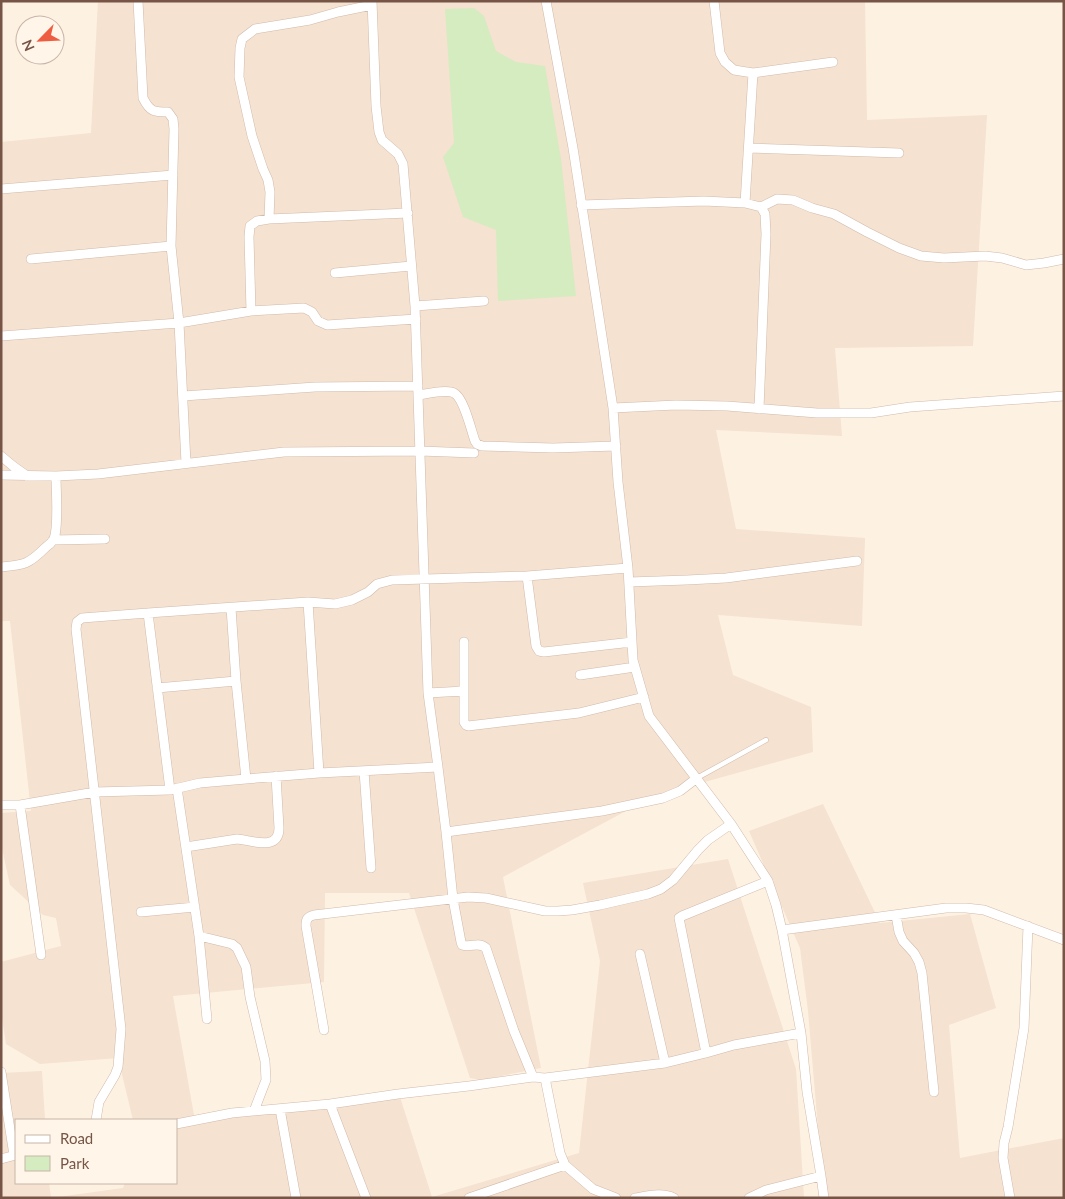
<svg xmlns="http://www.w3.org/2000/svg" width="1065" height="1199" font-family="Lato,sans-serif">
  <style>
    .residential { fill: #f5e2d0 }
    .green { fill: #d4ecc0 }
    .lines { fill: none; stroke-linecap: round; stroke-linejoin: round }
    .lane-casing { stroke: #d1baab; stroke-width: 5.5 }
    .street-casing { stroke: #d1baab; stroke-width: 10 }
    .lane { stroke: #fff; stroke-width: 4.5 }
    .street { stroke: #fff; stroke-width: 9 }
  </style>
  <rect width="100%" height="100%" fill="#fdf1e2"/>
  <path class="residential" d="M98 1H865L867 120 987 115 973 346 835 348 842 436 716 430 736 529 865 538 862 626 718 615 733 675 811 707 813 752 654 796 503 877 541 1068 481 1080 470 1078 409 893H325L324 982 173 996 195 1121 400 1097 432 1197 579 1153 600 961 583 883 728 859 796 1069 804 1198H51L123 1188 125 1183H176V1120H133L118 1058 40 1064 6 1044 1 1011V962L61 946 56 918 43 915 10 885 1 844V813L31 811 10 621H1V142L91 133Z
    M823 804 880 923 970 914 996 1008 949 1025 960 1158 1064 1138V1198H824L808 1011 800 948 749 831Z
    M42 1071 45 1120H16V1183H49L51 1198H1V1073Z"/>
  <path class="green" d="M474 8 484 16 496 51 516 62 545 66 561 159 576 296 498 301 496 230 463 217 443 157 454 143 445 9Z"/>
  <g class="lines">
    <defs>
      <path id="lane" d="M697 778 766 740"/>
      <path id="street" d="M138 1 143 98C150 112 154 112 168 112L173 119 174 129 171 246
        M372 1 376 106 379 132 382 140 398 154 403 164 415 306 428 693
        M546 1 573 148 613 408 618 482 628 568 633 660 649 716 731 824 768 881 776 905 782 930 801 1033 807 1092 821 1176 824 1198
        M714 1 720 53 725 62 734 70 753 73 833 62
        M749 148 899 153
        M1 189 173 175
        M745 203 753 73
        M581 205 704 201 745 203 761 207 765 214 766 234 759 409
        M761 207 777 199 793 200 812 208 834 214 867 232 899 248 921 256 944 258 985 256 1002 258 1026 265 1044 263 1064 259
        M269 219 408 213
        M31 259 171 246 179 323 251 311 304 308 312 312 318 321 327 325 416 319
        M335 273 411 266
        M415 306 484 301
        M251 311 249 237 250 226 257 221 269 219 270 192 268 180 263 169 252 136 239 77 240 48 242 39 255 29 310 20 338 12 372 5
        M1 336 179 323 186 463
        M418 395C426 394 447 389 454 393 464 398 471 430 475 441L477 444 482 446 553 448 616 446
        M183 396 315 387 418 386
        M613 408 676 405 727 406 817 413H871L910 407 1064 396
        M1 456 13 466 27 476
        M1 475 56 476 98 474 284 452 420 451 474 453
        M53 540 105 539
        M1 567C25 565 29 564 46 547 49 545 52 542 54 539 59 525 56 492 56 476
        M527 576 536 646 539 651 544 652 632 642
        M629 582 687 580 726 578 857 561
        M308 602 335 604 352 600 368 592 377 584 392 580 527 576 628 568
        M231 608 236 681 246 779
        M148 613 170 790
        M464 642V691
        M580 675 635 667
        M157 688 236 681
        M438 767 428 693 464 691V722L466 725 468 726 579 713 644 697
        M364 771 371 868
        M177 788 199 936 207 1019
        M1 805H20L95 792 170 790 200 783 246 779 319 773 438 767 446 832 602 811 663 798 680 791 697 778
        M20 805 41 955
        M446 832 453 899 461 942 462 945C471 948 479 941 486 948L514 1031 533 1077
        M186 847 237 839C251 840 279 852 279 828L276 776
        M141 912 195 907
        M896 915 899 932 903 941 914 953 919 962 922 973 934 1092
        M782 930 946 908H966L984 910 1064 940
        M199 936 232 944 237 948 246 967 250 997 265 1061 266 1080 254 1111
        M324 1030 306 926C306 919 307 917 314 915L468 897 486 898 545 911H558L572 910 600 905 648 894 661 889 673 880 698 850 708 840 731 824
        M706 1053 734 1045 801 1033
        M665 1063 706 1053 679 918 682 916 768 881
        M1 1072 14 1155
        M330 1104 366 1198
        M280 1109 296 1198
        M96 1120 99 1102 115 1075 118 1067 121 1029 76 629 77 622 82 618 148 613 308 602 319 773
        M176 1124 232 1113 330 1104 398 1094 469 1086 533 1077 545 1078
        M1 1159 16 1155
        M565 1165 560 1153 545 1078 665 1063 640 954
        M469 1198 565 1165 593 1189 616 1198
        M635 1198C648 1196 662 1192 674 1198
        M749 1198 766 1190 821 1176
        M1010 1198 1003 1158 1004 1143 1008 1127 1024 1028 1028 926"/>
    </defs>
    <use href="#lane" class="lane-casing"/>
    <use href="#street" class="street-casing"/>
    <use href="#lane" class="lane"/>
    <use href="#street" class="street"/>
  </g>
  <rect width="1065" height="1199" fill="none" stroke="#765547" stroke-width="5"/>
  <rect x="15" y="1119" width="162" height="65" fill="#fff5e9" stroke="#c8b5a8"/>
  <rect x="25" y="1135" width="25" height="8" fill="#ffffff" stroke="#c8b5a8"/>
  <text x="60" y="1144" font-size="15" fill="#765547">Road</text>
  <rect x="25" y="1156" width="25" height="15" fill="#d4ecc0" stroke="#c8b5a8"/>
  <text x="60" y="1169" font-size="15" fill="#765547">Park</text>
  <g transform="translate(40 40) rotate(246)"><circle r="24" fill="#fff5e9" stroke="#c8b5a8"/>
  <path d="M0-4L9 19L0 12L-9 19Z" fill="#ee5d40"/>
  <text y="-8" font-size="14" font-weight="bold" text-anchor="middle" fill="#765547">N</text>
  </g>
</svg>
